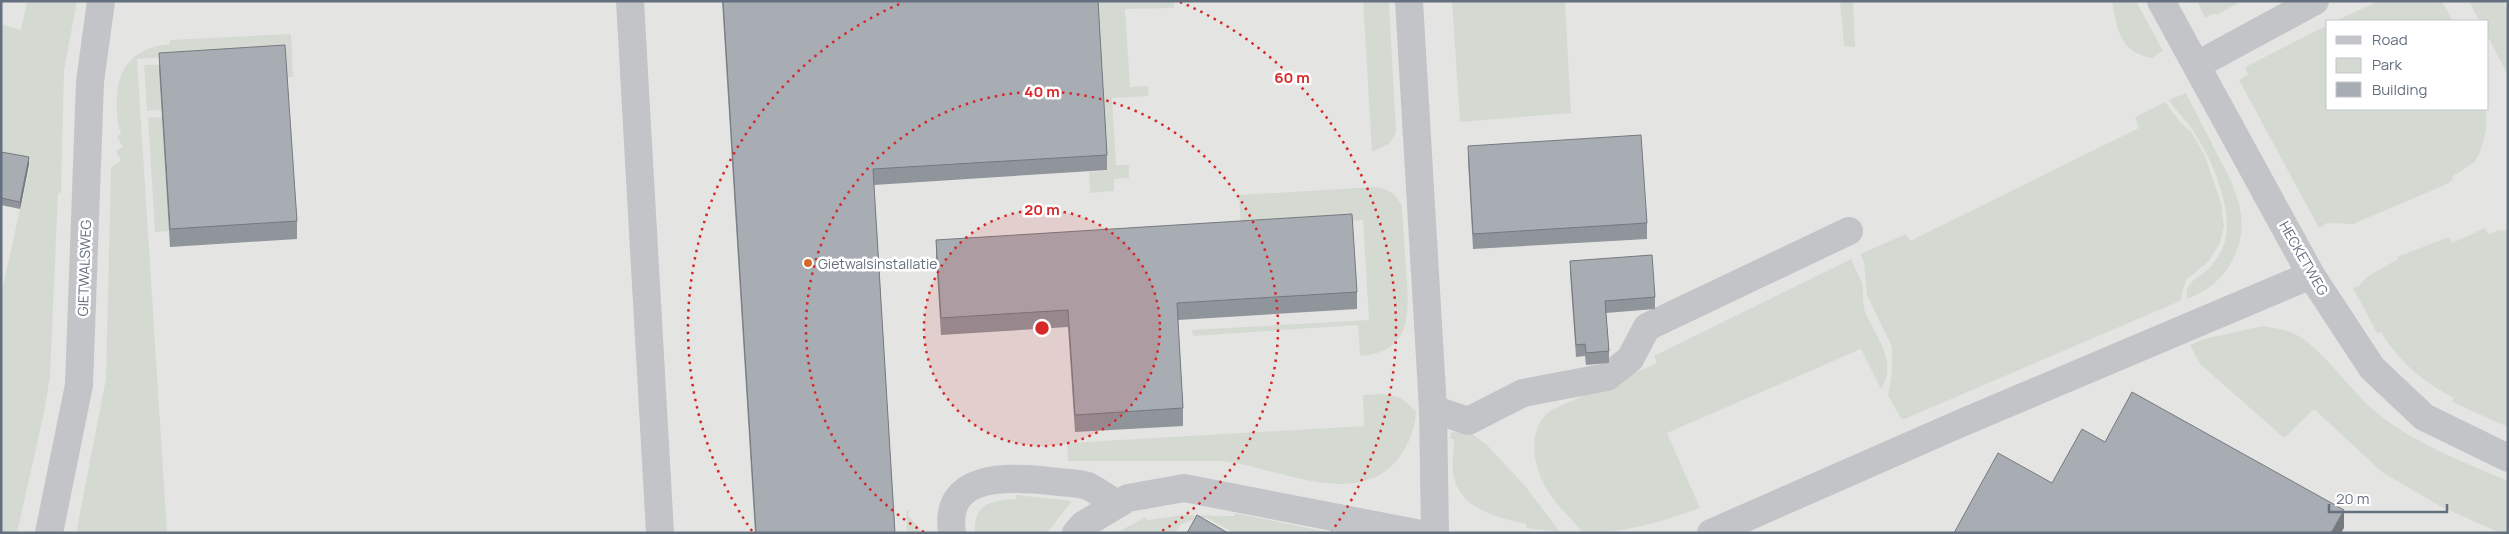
<svg xmlns="http://www.w3.org/2000/svg" width="2509" height="534" font-family="Manrope,sans-serif">
  <style>
    .built { fill: #e4e5e3; fill-rule: evenodd }
    .green { fill: #d4dad1 }
    .lines { fill: none; stroke-linecap: round; stroke-linejoin: round }
    .minor { stroke: #c2c4c8; stroke-width: 28 }
    .wall { fill: #90959b }
    .shaded-wall { fill: #76797e }
    .building { fill: #a8adb4; stroke: #76797e }
    .ring { fill: none; stroke: #d62828; stroke-width: 2.5; stroke-dasharray: 2.5 5 }
    .poi-dot { fill: #d9672a; stroke: #fff; stroke-width: 2 }
    .labels { text-anchor: middle; dominant-baseline: central; stroke-width: 5; stroke-linejoin: round; paint-order: stroke }
    .street-label { font-size: 14px; fill: #64707f; stroke: #fff }
    .poi-label { font-size: 14px; fill: #64707f; stroke: #fff; text-anchor: start }
    .centre { fill: #d62828; stroke: #fff; stroke-width: 2.5 }
    .ring-label { font-size: 15px; text-anchor: middle; font-weight: bold; fill: #d62828; stroke: #fff; stroke-width: 5; stroke-linejoin: round; paint-order: stroke }
  </style>
  <rect width="100%" height="100%" fill="#f3f4f0"/>
  <path class="built" d="M1 1H2508V533H1ZM2328 21H2488V109H2328Z"/>
  <path class="green" d="M27 1H77L64 70 61 192 58 194 50 376 45 408 17 533H1V295L30 164 1 157V24L21 30Z
    M1097 1H1174V8L1125 9 1130 87 1148 86 1149 96 1112 98 1116 165H1129V178L1114 179V191L1090 193 1089 172 1107 171Z
    M1363 1H1389L1396 133 1389 144 1372 152Z
    M1452 1H1565L1571 113 1460 122Z
    M1840 1H1853L1855 47 1844 46Z
    M2112 1H2136L2163 51 2152 58C2121 53 2116 29 2112 1Z
    M2197 1H2236L2237 4 2216 15 2215 13 2205 18Z
    M2378 1H2442L2453 21H2336Z
    M2469 1H2503L2508 12V75L2488 37V21H2479Z
    M2328 25V109H2486V131L2480 152 2475 162 2453 176 2452 180 2447 184 2353 224 2327 223 2319 228 2239 80 2248 75 2245 67Z
    M291 34 293 77H287L286 62 159 70 161 110 147 111 144 65 170 64 171 57 137 59 167 533H76L106 379 111 167 121 161 116 151 123 147 117 137 121 133C116 121 117 112 117 99 118 64 136 48 170 44V40Z
    M2186 93C2196 113 2207 133 2217 154 2236 189 2253 222 2232 261 2223 279 2206 292 2187 299 2184 280 2201 278 2210 267 2215 261 2220 255 2223 247 2236 215 2213 161 2195 134 2188 122 2177 112 2169 100Z
    M2165 102 2180 122 2192 133 2205 156 2221 203 2224 226 2220 243 2209 261 2186 280 2180 301 1902 420 1888 396 1892 371V347L1867 295 1864 262 1860 254 1906 234 1910 241 2139 128 2135 117Z
    M162 117 169 231 155 232 148 118Z
    M1375 187C1389 189 1397 194 1402 207 1403 228 1405 248 1406 269 1409 309 1414 353 1360 356L1358 325 1193 336 1192 330 1369 320 1363 220 1241 227 1239 195Z
    M2485 228 2488 234 2500 230 2508 231V427L2452 402 2454 398C2423 382 2399 362 2381 332L2377 333 2353 288 2359 286 2367 277 2398 259 2397 257 2449 237 2452 243Z
    M1851 259C1854 267 1859 275 1862 283 1864 293 1862 305 1866 314 1877 338 1898 362 1881 389L1861 349 1667 433 1700 508C1662 522 1624 533 1583 533 1571 518 1555 504 1546 488 1532 464 1527 428 1551 410L1657 363 1654 356Z
    M2263 326C2273 328 2284 329 2293 333 2324 348 2351 394 2382 417 2420 446 2464 462 2508 481V533H2500L2440 506 2382 472 2314 409 2284 438 2199 363 2190 345 2204 339Z
    M1386 394 1401 398 1416 411C1415 429 1409 446 1397 460 1356 510 1275 467 1223 461H1068L1067 443 1364 426 1363 395Z
    M1451 432 1472 434 1487 445 1525 486 1560 532 1526 528V524C1499 518 1462 510 1454 478 1451 467 1454 452 1454 439H1450Z
    M1016 495 1072 501 1047 533H975C973 503 992 500 1016 499Z
    M906 510H909L908 515 923 533H907Z
    M1235 513 1332 533H1234L1207 518H1199L1181 524 1175 533H1116L1146 517 1147 520 1184 515 1234 516Z"/>
  <g class="lines">
    <path class="minor" d="M630 1 660 533
      M1409 1 1433 409 1435 533
      M2161 1 2311 275 2372 368 2424 417 2508 458
      M2197 65 2315 1
      M1433 409 1468 421 1523 393 1607 377 1630 359 1647 327 1849 231
      M49 533 79 385 90 82 101 1
      M952 533C943 472 1009 477 1050 481 1061 483 1077 482 1088 486 1098 491 1108 499 1117 504
      M1076 533 1083 525 1128 498 1184 488 1416 533
      M1711 533 1959 424 2311 275"/>
  </g>
  <path class="wall" d="M722 1H1098L1107 155V170L874 185 895 533H755Z
    M159 53 297 221V239L170 247 159 70Z
    M1468 146 1647 223V239L1473 249 1468 161Z
    M1 152 29 164 20 209 1 205Z
    M936 240 1357 292V309L1178 320 1183 408V426L1075 432 1068 327 941 335 936 257Z
    M1570 261 1655 297V309L1606 313 1609 351V363L1586 365 1585 356 1576 357 1570 273Z"/>
  <path class="shaded-wall" d="M29 157V164L20 209V202Z
    M2344 510V528L2341 533H2331Z"/>
  <path class="building" d="M723 1H1098L1107 155 873 169 895 533H756Z
    M285 45 297 221 170 229 159 53Z
    M1641 135 1647 223 1473 234 1468 146Z
    M1 152 29 157 20 202 1 198Z
    M1352 214 1357 292 1177 303 1183 408 1075 415 1068 310 941 318 936 240Z
    M1652 255 1655 297 1605 301 1609 351 1586 353 1585 344 1576 345 1570 261Z
    M2132 392 2344 510 2331 533H1954L1998 453 2052 483 2082 429 2105 442Z
    M1197 515 1228 533H1187Z"/>
  <circle cx="1042" cy="328" r="118" fill="#d62828" fill-opacity=".12"/>
  <g class="ring">
    <circle cx="1042" cy="328" r="118"/>
    <path d="M924 532A236 236 0 1 1 1160 532"/>
    <path d="M752 531A354 354 0 0 1 904 2M1180 2A354 354 0 0 1 1332 531"/>
  </g>
  <circle class="poi-dot" cx="808" cy="263" r="5"/>
  <g class="labels">
    <g class="street-label">
      <text transform="translate(2304 258) rotate(60)">HECKETWEG</text>
      <text transform="translate(84 268) rotate(-88)">GIETWALSWEG</text>
    </g>
    <g class="poi-label">
      <text x="818" y="263">Gietwalsinstallatie</text>
    </g>
  </g>
  <circle cx="1042" cy="328" r="8" class="centre"/>
  <g class="ring-label">
    <text x="1292" y="83">60 m</text>
    <text x="1042" y="97">40 m</text>
    <text x="1042" y="215">20 m</text>
  </g>
  <rect width="2509" height="534" fill="none" stroke="#64707f" stroke-width="5"/>
  <rect x="2326" y="20" width="162" height="90" fill="#ffffff" stroke="#c1c6cc"/>
  <rect x="2336" y="36" width="25" height="8" fill="#c2c4c8" stroke="#c1c6cc"/>
  <text x="2372" y="45" font-size="15" fill="#64707f">Road</text>
  <rect x="2336" y="58" width="25" height="15" fill="#d4dad1" stroke="#c1c6cc"/>
  <text x="2372" y="70" font-size="15" fill="#64707f">Park</text>
  <rect x="2336" y="82" width="25" height="15" fill="#a8adb4" stroke="#c1c6cc"/>
  <text x="2372" y="95" font-size="15" fill="#64707f">Building</text>
  <path d="M2329 504v8h118v-8" fill="none" stroke="#64707f" stroke-width="2.5"/>
  <text x="2336" y="504" font-size="15" fill="#64707f" stroke="#ffffff" stroke-width="4" paint-order="stroke">20 m</text>
</svg>
